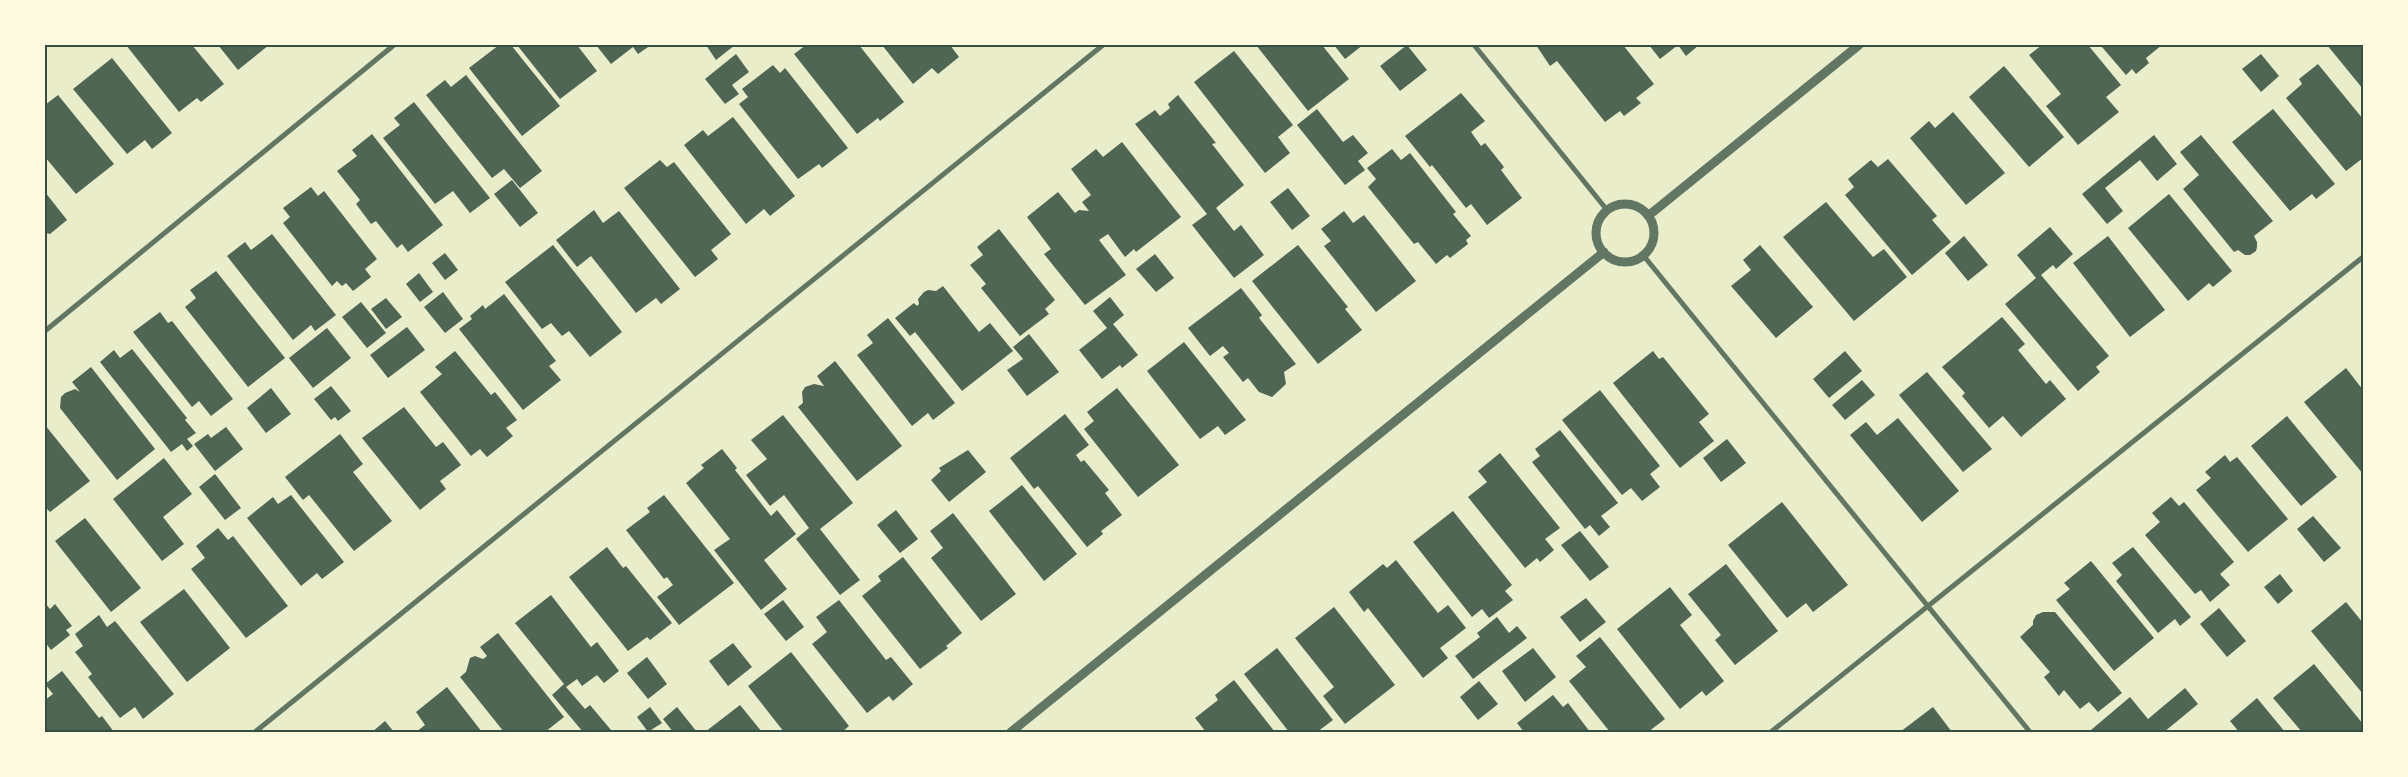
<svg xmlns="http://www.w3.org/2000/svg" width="2408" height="777" font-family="'Asap Condensed',sans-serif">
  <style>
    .building { fill: #4f6655 }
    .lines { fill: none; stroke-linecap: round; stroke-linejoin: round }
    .minor { stroke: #617663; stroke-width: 5 }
    .tertiary { stroke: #617663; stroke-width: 9 }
    .neatline { fill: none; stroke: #344e41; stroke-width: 2 }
  </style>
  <rect width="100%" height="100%" fill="#e9edc9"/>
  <path class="building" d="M126 45H192L224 84 201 102 197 98 179 112Z
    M218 45H269L238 70Z
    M499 45H511L560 106 522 136 469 68Z
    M517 45H577L597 71 560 99Z
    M596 45H651L638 54 633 47 611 64Z
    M706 45H735L716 60Z
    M806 45H859L904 102 880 121 878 118 857 134 794 54Z
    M882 45H950L959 57 938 74 932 68 913 84Z
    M1256 45H1322L1349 79 1308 111Z
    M1334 45H1363L1345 59Z
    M1407 45 1427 70 1400 91 1380 66Z
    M1536 45H1623L1654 84 1636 98 1641 103 1624 116 1620 111 1605 122 1557 61 1550 66Z
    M1649 45H1699L1686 56 1678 45 1660 59Z
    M2042 45H2088L2121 85 2106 97 2119 112 2078 145 2046 106 2061 94 2029 55Z
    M2104 45H2162L2146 58 2149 63 2136 74 2132 69 2126 75 2102 47Z
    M2327 45H2363V89Z
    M1234 51 1293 125 1278 137 1290 153 1265 173 1194 82Z
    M736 54 749 72 732 85 739 94 725 104 705 79Z
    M2261 54 2279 76 2261 92 2242 69Z
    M112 58 172 133 152 149 145 140 127 154 73 89Z
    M2318 64 2363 119V158L2346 171 2286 98 2302 84 2299 79Z
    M773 65 780 73 785 68 848 148 822 168 819 164 798 179 739 104 748 97 742 89Z
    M2004 66 2064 137 2029 167 1969 97Z
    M466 75 542 171 520 188 504 169 492 178 426 95 445 80 451 87Z
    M1461 93 1485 121 1471 132 1481 146 1485 143 1504 167 1501 170 1522 198 1487 225 1471 204 1466 208 1432 165 1430 167 1405 136Z
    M58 95 114 164 76 194 45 157V105Z
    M1178 95 1216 143 1212 144 1244 185 1216 208 1234 231 1241 225 1264 255 1234 278 1192 225 1207 214 1135 124 1155 110 1160 116 1170 108 1168 104Z
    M414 102 490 198 470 213 453 191 435 204 383 138 400 125 394 118Z
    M1317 109 1343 142 1353 135 1368 153 1358 161 1365 170 1345 185 1297 125Z
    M2273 109 2335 184 2316 199 2312 194 2290 211 2232 142Z
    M1953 112 2005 173 1966 205 1910 138 1929 121 1935 128Z
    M733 117 795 196 770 216 764 209 746 224 684 145 703 130 708 136Z
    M372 134 443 225 408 252 402 244 397 248 376 221 371 224 356 204 360 200 337 171 357 156 352 150Z
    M2154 135 2177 164 2157 181 2140 160 2105 188 2123 211 2107 224 2082 194Z
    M2201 135 2273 221 2254 236 2257 242V247L2256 251 2250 255H2245L2238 250 2234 252 2183 189 2199 175 2180 152Z
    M1122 142 1181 217 1136 252 1134 249 1125 257 1108 234 1099 240 1126 275 1085 305 1044 254 1051 249 1027 217 1058 192 1075 213 1079 210 1089 211 1082 202 1091 195 1071 169 1096 149 1103 157Z
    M1392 149 1401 160 1410 153 1456 212 1453 214 1471 236 1466 240 1468 244 1450 258 1447 255 1436 264 1418 242 1414 244 1368 187 1376 179 1367 168Z
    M1888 159 1937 216 1932 220 1951 242 1912 275 1845 195 1854 187 1848 179 1871 160 1878 167Z
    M660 160 667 167 674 162 731 234 711 250 718 259 695 277 624 188Z
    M512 180 538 213 520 227 494 194Z
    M311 187 318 196 324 191 377 259 365 269 371 277 353 291 346 283 342 286 337 281 332 286 283 223 290 217 283 208Z
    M1288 188 1310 216 1292 230 1270 202Z
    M45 192 67 220 50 234 45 233Z
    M2169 194 2232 271 2213 287 2209 283 2188 301 2128 228Z
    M1826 202 1873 257 1884 249 1907 277 1854 321 1783 237Z
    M594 210 603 223 619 211 680 289 661 304 656 298 636 313 591 256 577 267 556 240Z
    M1344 211 1353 223 1364 215 1416 281 1376 312 1324 246 1331 241 1321 229Z
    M2050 227 2073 254 2056 269 2053 265 2041 275 2109 356 2096 367 2100 372 2078 391 2005 304 2036 278 2017 255Z
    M999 229 1055 300 1045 309 1049 314 1020 336 981 288 986 284 970 265 983 255 977 247Z
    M272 234 336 315 315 331 311 325 293 340 227 256 245 242 251 250Z
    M1964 236 1988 265 1968 281 1945 253Z
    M2108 236 2165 310 2130 337 2073 263Z
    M553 245 622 332 590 357 569 331 562 336 551 323 542 329 505 282Z
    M1298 245 1348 307 1345 309 1362 330 1318 364 1252 281Z
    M1760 245 1813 307 1776 338 1731 286 1751 270 1743 260Z
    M445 253 458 270 445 280 432 263Z
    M1155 254 1174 278 1156 292 1136 269Z
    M216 271 285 358 248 387 185 307 196 298 190 290Z
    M419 273 433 292 420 302 406 284Z
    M943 286 979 332 990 323 1013 351 962 391 915 332 910 336 895 318 914 303 917 306 919 304 918 299 924 292 928 290 936 291Z
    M1241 288 1262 315 1259 318 1296 364 1284 372 1286 384 1272 397 1259 392 1248 378 1243 382 1223 357 1229 353 1223 346 1210 356 1188 328Z
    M443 292 463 319 445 333 424 307Z
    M504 294 556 361 549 366 561 380 523 410 459 329 472 319 470 316 483 305 485 309Z
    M1110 297 1124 315 1113 324 1138 355 1122 368 1120 365 1102 379 1079 350 1107 328 1093 311Z
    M386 298 402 317 386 329 371 309Z
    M361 302 386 333 367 348 342 317Z
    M160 312 168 323 172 321 233 399 211 416 199 401 192 407 133 332Z
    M2002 317 2025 344 2018 350 2046 384 2050 380 2066 399 2021 437 2003 416 1989 428 1962 396 1965 393 1942 367Z
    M888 318 955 403 933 420 928 413 912 426 857 355 873 343 867 335Z
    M407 327 425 350 388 378 370 355Z
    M327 328 351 358 313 388 289 358Z
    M1029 334 1059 372 1027 396 1007 370 1023 359 1013 347Z
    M1184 342 1246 420 1225 435 1218 426 1200 439 1147 371Z
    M132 349 187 418 185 420 196 433 187 439 193 446 187 451 182 444 171 452 100 362 114 350 120 358Z
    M455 351 491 395 495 392 517 420 506 428 513 436 487 457 480 449 471 456 420 392 442 374 435 367Z
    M1653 351 1659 359 1663 357 1709 414 1699 422 1714 441 1680 468 1613 383Z
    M1845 351 1862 371 1829 398 1813 379Z
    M835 361 902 446 857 481 798 407 803 403 802 392 805 387 814 384 824 386 817 376Z
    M91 367 155 449 117 480 60 408 61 397 65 393 75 389 80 392 72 382Z
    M2346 368 2363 390V474L2304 402Z
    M1927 372 1992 449 1963 472 1899 395Z
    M1862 380 1875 395 1845 420 1832 405Z
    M331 386 351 411 338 421 335 417 331 420 314 399Z
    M271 388 291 414 266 433 247 408Z
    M1117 388 1179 465 1138 497 1084 429 1094 421 1087 412Z
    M1600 390 1660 466 1650 474 1660 487 1642 501 1631 488 1622 495 1562 420Z
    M404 407 436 447 443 442 461 465 440 481 446 489 420 510 362 438Z
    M1065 414 1089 445 1076 455 1081 462 1084 460 1109 490 1105 493 1122 515 1101 531 1103 534 1087 547 1038 486 1034 489 1010 458Z
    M783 415 853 503 820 529 860 580 840 595 796 539 809 528 784 495 770 506 746 475 767 459 751 440Z
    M2287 416 2337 477 2301 506 2251 446Z
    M1898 418 1959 491 1922 522 1850 435 1866 422 1877 435Z
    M45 425 90 481 50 512 45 507Z
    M226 427 243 449 215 471 194 444 208 434 211 438Z
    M1560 430 1618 503 1601 516 1610 527 1599 536 1590 525 1585 529 1532 462 1540 456 1535 449Z
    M340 434 363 464 353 472 392 521 354 551 309 495 303 500 285 477Z
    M1727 439 1746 463 1721 482 1703 458Z
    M722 449 737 468 735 470 771 516 777 510 796 534 764 560 787 589 761 610 714 550 730 539 686 483 704 468 701 465Z
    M968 450 986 472 949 502 931 480 941 471 939 468Z
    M1500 453 1560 528 1545 539 1554 550 1540 562 1537 558 1525 568 1468 497 1487 482 1478 471Z
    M2225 455 2230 462 2237 457 2288 519 2248 552 2196 490 2211 478 2205 472Z
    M164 458 192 494 163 517 184 544 162 561 113 499Z
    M215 474 241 508 225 520 199 487Z
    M1022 485 1077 554 1044 581 989 511Z
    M291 495 344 562 322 579 317 573 301 586 247 518 273 497 278 504Z
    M664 495 734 583 679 625 657 597 673 585 667 577 664 579 626 530 650 512 647 508Z
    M2171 497 2179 506 2184 502 2234 562 2220 574 2230 585 2210 602 2201 590 2195 594 2145 535 2160 522 2152 513Z
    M1782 502 1848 585 1813 612 1806 603 1787 618 1728 545Z
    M896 510 918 539 900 553 877 525Z
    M1453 511 1512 585 1505 591 1513 600 1489 618 1482 609 1472 617 1413 542Z
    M953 513 1016 594 981 621 931 558 943 548 930 531Z
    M2313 516 2341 548 2324 562 2297 529Z
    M85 518 141 588 111 612 55 541Z
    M218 528 228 540 233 536 288 606 246 638 191 569 205 558 196 546Z
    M1580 531 1609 567 1590 581 1561 545Z
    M607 547 623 568 626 566 672 623 650 640 647 637 628 651 569 577Z
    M2133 547 2191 617 2180 626 2175 619 2158 633 2116 581 2122 575 2112 563Z
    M903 557 962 633 946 646 948 648 920 669 862 596 881 581 878 576Z
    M1396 560 1438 613 1448 605 1466 628 1440 648 1448 658 1423 678 1368 608 1364 612 1349 592 1383 564 1387 568Z
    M2091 561 2154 638 2114 671 2056 600 2070 589 2064 583Z
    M1726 564 1778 631 1735 665 1715 640 1721 635 1688 594Z
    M2280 574 2293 591 2278 604 2264 587Z
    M1670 587 1692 615 1680 625 1724 681 1706 696 1702 691 1680 709 1617 629Z
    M184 589 230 648 187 682 140 622Z
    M551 595 591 647 597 642 619 671 604 683 597 675 582 686 577 679 566 687 585 709 590 705 611 730 608 732H583L573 720 552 695 564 684 515 623Z
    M1586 598 1606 622 1580 642 1560 617Z
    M783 600 804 627 786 641 764 614Z
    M839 600 886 660 891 657 913 684 893 701 889 696 867 713 812 644 827 632 816 617Z
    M2346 602 2363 623V694L2311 631Z
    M45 603 50 609 55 604 72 626 66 630 70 635 51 650 45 642Z
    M1334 607 1395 685 1345 724 1323 696 1334 687 1295 638Z
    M2219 608 2246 641 2227 657 2200 624Z
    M2043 612H2055L2122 693 2098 712 2089 702 2080 709 2064 690 2059 696 2044 677 2050 672 2020 637 2033 625V621L2036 615Z
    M99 615 107 627 115 621 174 694 143 719 135 707 120 718 88 677 92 674 75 652 83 646 75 634Z
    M1497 617 1509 633 1517 626 1527 638 1473 679 1455 656 1480 637 1477 633Z
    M498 633 564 717 545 732H504L460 677 466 672 470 658 475 656 483 659 487 656 480 647Z
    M1600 637 1665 719 1648 732H1610L1569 681 1586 667 1576 656Z
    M733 643 752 667 728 686 709 661Z
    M1277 648 1333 720 1317 732H1289L1244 674Z
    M1533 648 1556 677 1525 702 1502 671Z
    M791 652 849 726 842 732H784L748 686Z
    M647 657 667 684 648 699 627 673Z
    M2314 664 2363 724V732H2302L2273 698Z
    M62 671 99 718 102 716 114 732H45V700L53 694 45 684Z
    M1234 680 1275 732H1206L1195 718 1218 700 1215 695Z
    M1479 681 1498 704 1478 720 1460 697Z
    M447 687 482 732H416L425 725 416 712Z
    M2185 688 2198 704 2164 732H2092L2091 730 2130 697 2148 719Z
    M1553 695 1563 707 1568 703 1590 732H1524L1517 723Z
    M2257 698 2285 732H2239L2230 721Z
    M740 705 762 732H705Z
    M650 707 662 723 648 732 637 717Z
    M677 707 697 732H673L663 719Z
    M1933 707 1952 732H1900Z
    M385 721 394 732H372Z"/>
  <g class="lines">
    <path class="minor" d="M1474 45 1607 210
      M1643 255 2030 732
      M45 331 394 45
      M255 732 1103 45
      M1771 732 2363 257"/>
    <path class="tertiary" d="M1596 233a29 29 0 1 1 58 0a29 29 0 1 1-58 0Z
      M1648 216 1859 45
      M1011 732 1604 252"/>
  </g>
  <rect width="2408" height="777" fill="none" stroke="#fefae0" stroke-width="92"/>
  <rect x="46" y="46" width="2316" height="685" class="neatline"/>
</svg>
